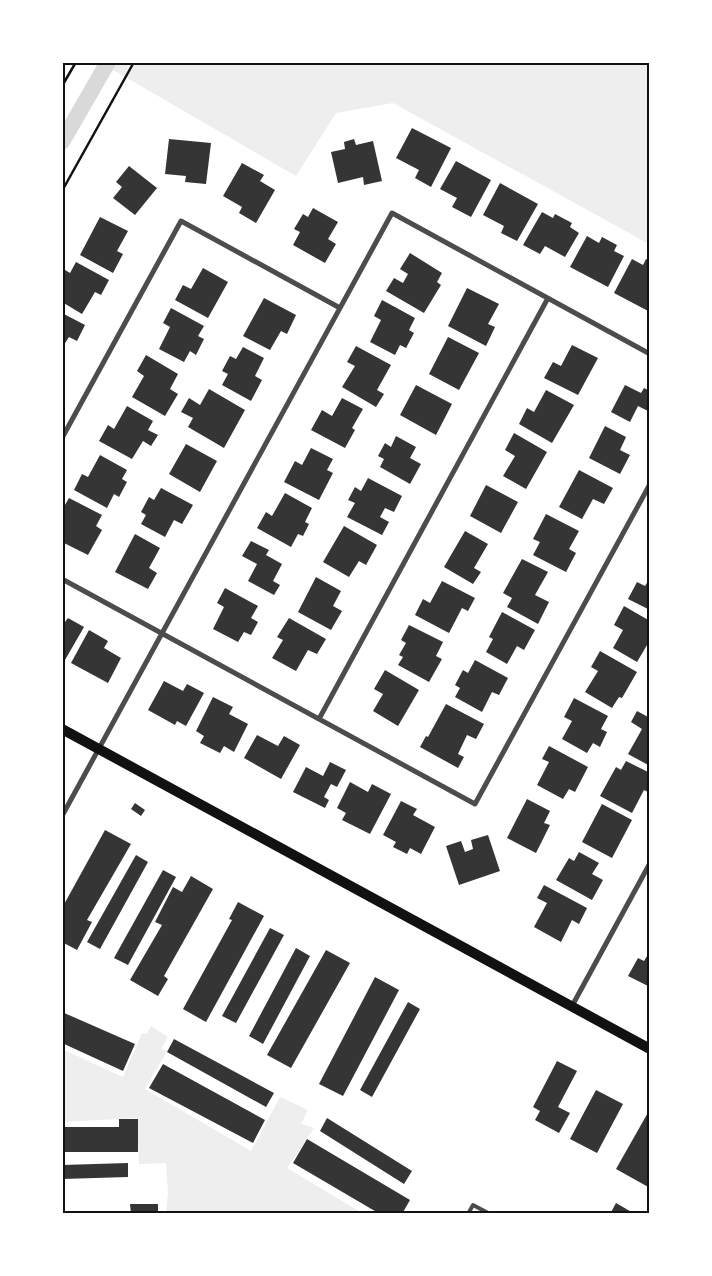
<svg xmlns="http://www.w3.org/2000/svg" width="712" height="1276" font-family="'Varela Round',sans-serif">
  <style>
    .green { fill: #eee }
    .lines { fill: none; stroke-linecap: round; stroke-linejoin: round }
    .canal { stroke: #d9d9d9; stroke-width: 16 }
    .building { fill: #353535 }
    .path { stroke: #111; stroke-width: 2.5 }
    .service { stroke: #4c4c4c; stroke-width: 4 }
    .minor { stroke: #4c4c4c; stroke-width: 5 }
    .secondary { stroke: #111; stroke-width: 10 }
    .neatline { fill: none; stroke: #111; stroke-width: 2 }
  </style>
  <rect width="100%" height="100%" fill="#fff"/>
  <path class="green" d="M101 63H649V244L393 103 336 113 296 176Z
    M151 1026 168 1037 161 1049 167 1051 145 1089 251 1151 280 1097 308 1110 301 1124 314 1128 287 1168 362 1213H166L168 1193 166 1163 139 1164 137 1118 63 1122 62 1049 123 1077 142 1033 147 1034Z"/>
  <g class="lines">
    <path class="canal" d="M62 142 108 62"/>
  </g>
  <path class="building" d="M412 128 451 148 431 187 415 178 419 170 396 158Z
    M169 139 211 143 206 184 185 182 186 176 165 174Z
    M354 139 356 145 373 141 382 181 364 185 363 177 338 183 331 152 345 149 344 142Z
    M456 161 491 180 471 217 452 207 457 198 440 189Z
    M242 163 264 175 260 181 275 190 256 223 239 213 242 207 223 196Z
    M129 166 157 188 135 215 113 198 122 187 116 182Z
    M500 183 538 204 517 241 501 233 504 226 483 215Z
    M313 208 338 222 328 239 336 244 325 263 293 245 300 232 294 229 303 214 308 217Z
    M542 212 553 218 555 214 572 223 570 227 579 233 565 257 545 246 540 254 523 245Z
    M100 217 128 231 117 251 123 254 113 273 80 255Z
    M587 236 599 243 602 237 617 245 614 251 624 256 608 287 570 267Z
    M410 253 442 273 437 282 441 285 424 313 386 291 394 278 403 283 408 274 400 269Z
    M632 259 643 265 646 259 650 261V312L614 293Z
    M76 262 109 280 101 295 95 292 82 314 62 302V274L65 270 70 273Z
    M203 268 228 282 208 318 175 300 183 285 191 289Z
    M467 288 499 304 488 324 495 327 486 346 448 326Z
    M264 298 296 315 287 334 281 331 270 350 243 336Z
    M382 300 415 318 409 330 414 333 406 348 400 345 395 355 370 342 381 320 374 316Z
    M171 308 204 326 198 336 204 339 196 355 190 351 184 362 159 349 170 327 163 323Z
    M62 313 85 325 77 341 69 337 62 348Z
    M448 337 479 353 459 390 429 374Z
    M572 345 598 358 578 395 544 378 553 362 561 366Z
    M356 346 391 365 377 390 384 394 376 407 342 387 355 366 347 362Z
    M243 347 264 358 255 376 262 380 251 401 222 385 228 374 222 371 230 356 236 359Z
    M146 355 178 374 170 389 178 394 165 416 132 397 144 376 137 371Z
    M416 385 452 404 436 435 400 415Z
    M625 385 641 393 644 388 650 391V412L638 406 630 422 611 412Z
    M209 389 245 410 224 448 188 427 193 418 181 412 189 398 200 405Z
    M546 390 574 405 552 443 519 424 527 408 534 412Z
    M342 398 363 409 352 428 355 430 345 448 311 430 322 410 332 416Z
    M127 406 153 421 148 430 158 435 151 446 143 441 132 459 99 441 108 425 114 429Z
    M605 426 626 437 620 450 630 455 620 474 589 458Z
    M514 433 547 452 526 489 503 476 515 456 505 450Z
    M396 436 416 447 410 458 421 464 410 484 380 467 384 459 378 456 385 443 391 447Z
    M186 444 217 461 200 492 169 474Z
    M311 448 333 459 327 470 333 473 319 500 284 482 295 461 302 465Z
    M100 455 127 470 122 479 127 482 119 497 114 494 107 508 74 490 82 474 88 477Z
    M579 470 613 488 604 504 593 499 582 519 559 507Z
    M368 478 402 496 394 512 385 508 380 517 389 522 382 535 347 517 355 503 348 500 355 487 361 491Z
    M486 485 518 502 501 533 470 516Z
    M161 488 193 505 182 524 174 520 165 537 141 524 146 515 141 512 149 497 154 500Z
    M285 493 312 508 305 522 309 524 303 536 298 534 291 547 257 528 266 512 272 516Z
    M69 498 102 515 96 526 102 530 88 555 62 542V510Z
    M546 514 579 531 569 549 576 553 566 572 533 555 540 542 533 539Z
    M344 526 377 545 366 565 359 561 349 577 323 562Z
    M465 531 488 544 474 568 481 572 473 584 444 567Z
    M135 534 160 548 149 568 157 573 148 589 115 572Z
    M251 541 269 550 266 555 282 564 273 581 280 585 274 595 248 581 257 564 242 556Z
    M522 559 548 572 535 595 549 602 538 624 507 607 512 598 503 593Z
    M316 577 341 591 333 606 342 611 331 630 298 612Z
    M650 578V610L628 599 637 582 645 586Z
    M442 581 475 598 468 611 462 608 449 633 415 615 423 599 430 603Z
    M225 588 258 606 251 618 258 622 251 635 244 632 238 642 213 629 224 607 217 603Z
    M624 606 650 621V640L637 662 613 648 623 630 614 625Z
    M502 612 535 630 524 650 517 646 507 664 486 652 493 639 489 637Z
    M68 618 84 627 65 660 62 658V626Z
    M289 618 326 639 317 654 308 650 296 671 272 658 283 640 277 637Z
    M409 625 443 642 436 656 442 659 429 682 398 665 403 657 399 655 406 643 401 640Z
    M89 630 108 641 104 648 121 658 108 683 71 663Z
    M600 651 637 672 622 698 619 697 612 708 585 692 598 671 591 667Z
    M475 660 508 678 499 695 492 692 482 712 455 697 460 688 455 685 463 670 468 673Z
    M385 670 419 690 398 726 373 711 383 694 374 689Z
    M164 681 183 691 187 684 204 693 186 726 177 721 175 725 148 710Z
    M213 697 233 707 229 714 248 724 234 752 224 746 220 753 200 743 204 736 196 731Z
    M574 698 608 716 601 729 607 732 600 747 593 743 587 753 562 739 572 721 564 717Z
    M446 704 484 724 476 739 467 735 458 754 464 757 458 768 420 747 426 736 428 737Z
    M637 711 650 718V766L628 754 642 729 631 722Z
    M257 735 278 746 284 736 300 745 281 779 244 758Z
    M549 746 588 767 575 792 569 789 563 799 537 785 549 762 542 759Z
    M626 761 650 773V793L644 790 632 813 600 796 616 767 621 770Z
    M330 762 346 770 337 787 331 784 324 797 329 800 325 808 293 792 306 767 323 776Z
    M350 782 368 792 372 784 391 794 370 834 342 820 346 813 337 808Z
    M527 799 550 811 544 823 550 825 536 853 507 838Z
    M401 801 417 809 413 815 435 827 421 854 410 848 407 854 393 847 396 842 383 835Z
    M135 803 145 810 141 816 131 809Z
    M602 804 632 820 612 858 582 842Z
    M105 830 131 844 87 920 92 922 77 950 62 942V908Z
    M488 835 500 871 459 885 446 846 461 841 465 852 473 849 471 840Z
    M579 852 599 863 592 874 603 880 592 900 556 880 569 858 574 861Z
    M136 855 148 862 100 949 87 942Z
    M163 870 176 877 128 965 114 958Z
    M191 876 213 889 164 976 168 979 158 996 130 980 162 925 155 922 173 887 182 892Z
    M544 885 587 908 579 924 572 920 561 942 534 927 547 903 537 898Z
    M238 902 264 916 206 1022 183 1009 232 920 229 919Z
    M270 928 284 935 236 1023 222 1016Z
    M296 948 310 956 263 1044 249 1036Z
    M326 950 350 963 291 1068 267 1055Z
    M650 951V987L628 976 638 958 644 961Z
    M375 977 399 990 343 1096 319 1084Z
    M408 1002 420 1009 372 1097 360 1090Z
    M62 1012 135 1044 123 1071 62 1043Z
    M174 1039 274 1093 266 1107 167 1052Z
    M557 1061 577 1071 558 1107 570 1113 559 1133 535 1120 540 1111 533 1107Z
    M163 1064 265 1120 253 1143 149 1088Z
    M596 1090 623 1104 597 1153 570 1139Z
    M650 1109V1188L616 1169Z
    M327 1118 412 1171 404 1184 320 1131Z
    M119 1119H138V1152H62V1127H119Z
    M307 1139 410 1200 402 1214H380L293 1163Z
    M128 1163V1177L62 1179V1165Z
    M616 1203 635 1214H610Z
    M130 1204H158V1214H131Z"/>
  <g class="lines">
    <path class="path" d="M62 86 76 62
      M62 191 134 62"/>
    <path class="service" d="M468 1214 473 1205 490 1214"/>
    <path class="minor" d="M62 438 181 221 340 308
      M62 579 475 804 650 484
      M319 719 548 298
      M62 816 392 213 650 354
      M572 1006 650 863"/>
    <path class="secondary" d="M62 729 650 1049"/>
  </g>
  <rect width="712" height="1276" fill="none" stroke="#ffffff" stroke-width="128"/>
  <rect x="64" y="64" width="584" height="1148" class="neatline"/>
</svg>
